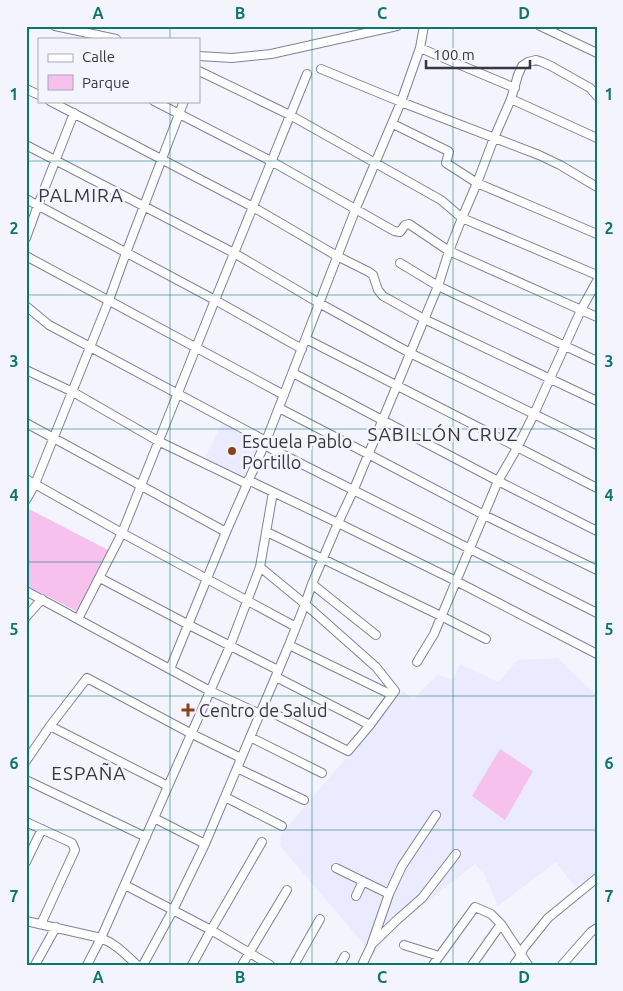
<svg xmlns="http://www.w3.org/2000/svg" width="623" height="991" font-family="Ubuntu,sans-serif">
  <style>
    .built { fill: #eaebff }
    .green { fill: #f6c1ec }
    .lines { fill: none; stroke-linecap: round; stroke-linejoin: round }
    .minor-casing { stroke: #818299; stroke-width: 10 }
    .minor { stroke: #fff; stroke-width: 8 }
    .grid { fill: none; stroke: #0f766e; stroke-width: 1; stroke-opacity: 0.55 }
    .poi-dot { fill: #88431c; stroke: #f3f4fe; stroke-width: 2 }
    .labels { text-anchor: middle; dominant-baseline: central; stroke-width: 5; stroke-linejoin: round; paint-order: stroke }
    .poi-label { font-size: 18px; fill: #363741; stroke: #f3f4fe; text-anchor: start }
    .neighbourhood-label { font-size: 19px; letter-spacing: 1px; fill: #363741; stroke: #f3f4fe }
    .neatline { fill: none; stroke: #0f766e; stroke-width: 2 }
    .grid-label { font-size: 16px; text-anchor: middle; font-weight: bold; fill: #0f766e }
  </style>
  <rect width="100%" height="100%" fill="#f3f4fe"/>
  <path class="built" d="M222 422 260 441 243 480 204 461Z
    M558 658 597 696V871L575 887 556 862 498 906 484 874 475 864 409 916 386 939 373 955 280 846 281 834 403 691 413 699 438 674 452 680 460 664 498 682 518 660Z"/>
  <path class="green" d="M29 509 110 551 78 612 26 585V515Z
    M500 749 533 771 505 820 472 796Z"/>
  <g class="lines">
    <defs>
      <path id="minor" d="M55 26 116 39
        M540 26 597 53
        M420 48 515 88
        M199 56 232 58 271 54 397 26
        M321 69 401 102 539 155 560 165 597 187
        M199 71 290 115 441 200 462 218 597 275
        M26 89 39 95
        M511 99 597 138
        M50 101 253 207 337 256 369 272 373 275 378 290 383 296 424 319 597 401
        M154 101 271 161 394 231 400 232 405 225 409 224 449 251 597 317
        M393 124 448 151 449 152 446 163 477 183 597 234
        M26 145 234 253 319 303 410 353 597 445
        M26 199 215 300 302 349
        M26 238 38 205 74 113
        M26 256 284 395
        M400 263 438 286 597 361
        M26 306 49 325 266 441
        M306 339 597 488
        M26 370 73 392 158 441 247 484
        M293 373 498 481 597 531
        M279 408 368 454 484 515 597 570
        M26 423 226 532
        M264 445 597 613
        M26 479 122 533 296 627
        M248 480 338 523 456 581 597 654
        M26 500 35 484 109 300 126 253 184 101
        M267 532 441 616 486 639
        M260 567 305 604 376 667 395 691 370 725 348 751 263 708
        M100 578 189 625 278 670
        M312 584 376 635
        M26 591 210 691 260 714
        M26 617 42 599
        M78 619 122 533 215 300 307 74
        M289 645 392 695
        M417 662 434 634 498 481 517 448 534 414 581 310 597 281
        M170 669 226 532 266 441 356 208 401 102 420 48 424 26
        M276 677 370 725
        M50 726 168 786
        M250 737 322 773
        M26 761 50 726 87 678 192 734 241 758
        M237 768 304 800
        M26 780 146 837
        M225 797 282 826
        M154 818 205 844
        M26 822 72 843 75 850 41 924
        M26 862 42 829
        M336 868 389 894
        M125 885 211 930 270 965
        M356 896 363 881
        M26 921 101 938C116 944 125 954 137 965
        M372 943 389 894 402 866 436 815
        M404 945 439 956
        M35 965 56 927
        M87 965 101 938 230 646 260 567 273 492
        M143 965 173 910 205 844 289 645 305 604 312 584 338 523 354 489 438 286 449 251 462 218 477 183 494 138 511 99 518 75 522 66 528 62 536 60 542 62 551 66 590 88 597 96
        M192 965 211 930 262 842
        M242 965 287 890
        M294 965 320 919
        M340 965 345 956
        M362 965 372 944 397 920 422 898 456 854
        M433 965 475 907 491 914 501 924 528 965
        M472 965 501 924
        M514 965 521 955 523 949 548 918 597 878
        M562 965 591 932 597 928"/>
    </defs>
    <use href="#minor" class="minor-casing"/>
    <use href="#minor" class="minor"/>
  </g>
  <path class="grid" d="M170 26V39M312 26V965M453 26V965M170 101V965M26 161H597M26 295H597M26 429H597M26 562H597M26 696H597M26 830H597"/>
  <g class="poi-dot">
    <circle cx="232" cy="451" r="5"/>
    <path d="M185.5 702.5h5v5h5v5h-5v5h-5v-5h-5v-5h5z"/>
  </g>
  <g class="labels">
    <g class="poi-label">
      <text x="242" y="441">Escuela Pablo<tspan x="242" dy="21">Portillo</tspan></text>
      <text x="199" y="710">Centro de Salud</text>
    </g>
    <g class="neighbourhood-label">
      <text x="81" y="195">PALMIRA</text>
      <text x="443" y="434">SABILLÓN CRUZ</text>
      <text x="89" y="773">ESPAÑA</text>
    </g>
  </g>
  <rect width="623" height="991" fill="none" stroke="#f3f4fe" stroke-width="55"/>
  <rect x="38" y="38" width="162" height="65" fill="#f3f4fe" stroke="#a7a8b2"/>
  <rect x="48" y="54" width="25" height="8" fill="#ffffff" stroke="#a7a8b2"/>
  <text x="82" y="62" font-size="15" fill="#363741">Calle</text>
  <rect x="48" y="75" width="25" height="15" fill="#f6c1ec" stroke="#a7a8b2"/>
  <text x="82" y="88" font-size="15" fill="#363741">Parque</text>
  <path d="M426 60v8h104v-8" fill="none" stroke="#363741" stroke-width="2.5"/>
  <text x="433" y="60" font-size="15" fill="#363741" stroke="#f3f4fe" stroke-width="4" paint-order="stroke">100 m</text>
  <rect x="28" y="28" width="568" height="936" class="neatline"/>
  <g class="grid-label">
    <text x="98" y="19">A</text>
    <text x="240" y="19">B</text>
    <text x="382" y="19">C</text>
    <text x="524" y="19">D</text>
    <text x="14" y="100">1</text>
    <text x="609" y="100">1</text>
    <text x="14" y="234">2</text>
    <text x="609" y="234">2</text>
    <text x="14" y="367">3</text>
    <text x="609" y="367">3</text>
    <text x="14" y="501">4</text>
    <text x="609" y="501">4</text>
    <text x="14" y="635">5</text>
    <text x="609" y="635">5</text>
    <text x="14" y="769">6</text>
    <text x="609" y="769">6</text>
    <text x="14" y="902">7</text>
    <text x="609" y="902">7</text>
    <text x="98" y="983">A</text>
    <text x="240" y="983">B</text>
    <text x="382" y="983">C</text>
    <text x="524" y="983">D</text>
  </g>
</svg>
